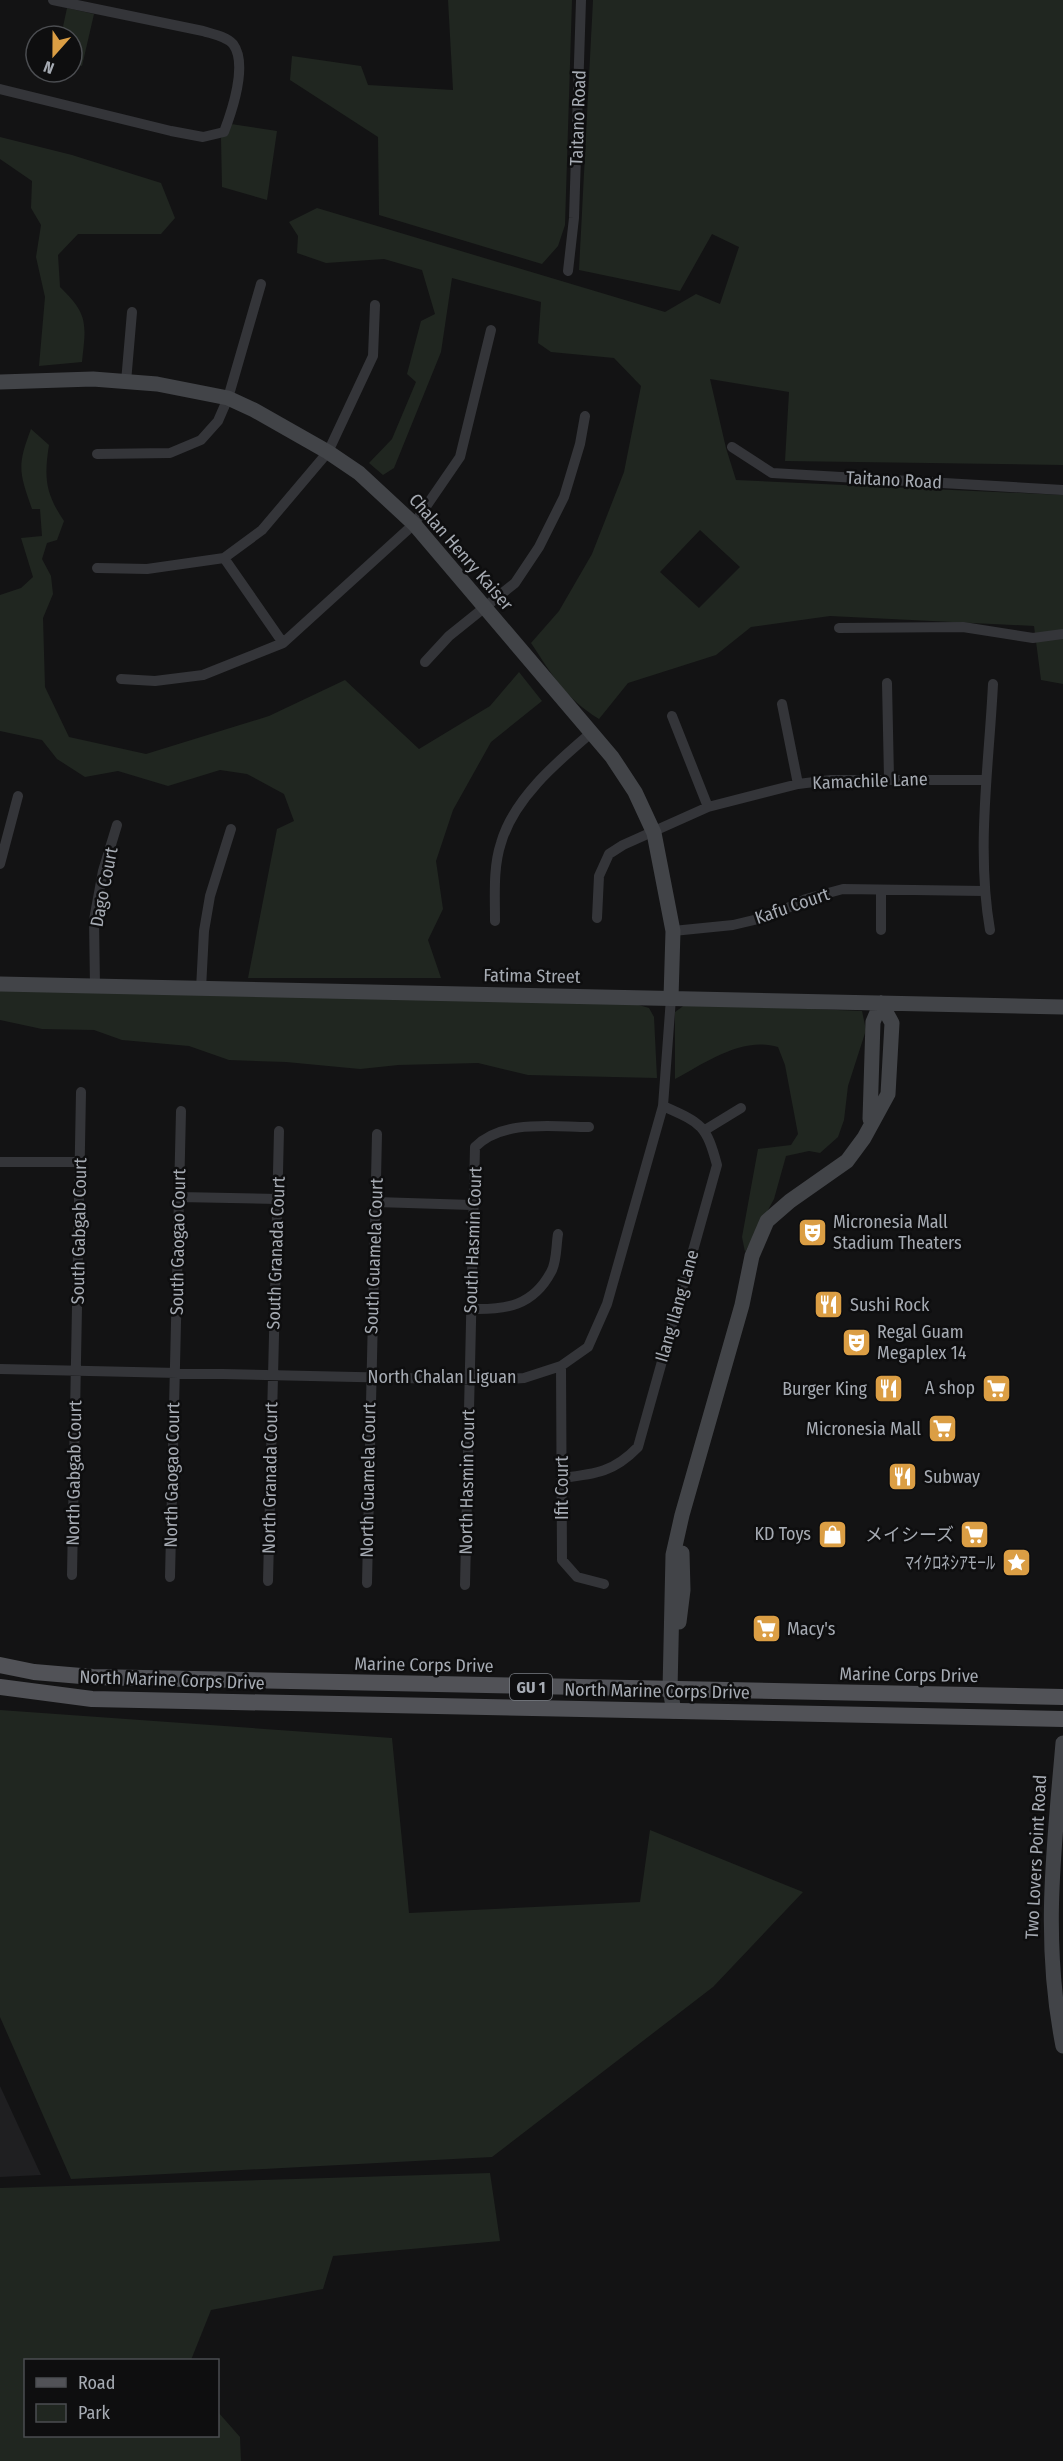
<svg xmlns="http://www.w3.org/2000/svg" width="1063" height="2461" font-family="'Fira Sans Condensed','Noto Sans JP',sans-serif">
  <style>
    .built { fill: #1f1f21 }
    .green { fill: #202620; fill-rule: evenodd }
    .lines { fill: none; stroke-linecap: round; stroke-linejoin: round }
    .street { stroke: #343539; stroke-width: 10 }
    .secondary { stroke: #424448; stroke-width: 15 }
    .primary { stroke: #515257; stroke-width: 16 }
    .labels { text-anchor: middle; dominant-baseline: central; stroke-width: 5; stroke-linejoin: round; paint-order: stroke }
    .shield { fill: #0e0e0f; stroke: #787c82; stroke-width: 1.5 }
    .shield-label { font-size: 16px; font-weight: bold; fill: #a6abb3 }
    .street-label { font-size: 18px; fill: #a6abb3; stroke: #0e0e0f }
    .poi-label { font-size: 18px; fill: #a6abb3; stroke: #0e0e0f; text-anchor: end }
  </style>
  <rect width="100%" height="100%" fill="#131314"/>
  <path class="built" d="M0 2086 41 2175 0 2177Z"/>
  <path class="green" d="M448 0H572L565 225 558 246 542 264 379 215 378 137 290 80 292 56 361 66 368 85 453 90Z
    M593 0H1063V465L785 461 789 392 710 379 726 448 736 480 1063 495V684L1041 680 1034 626 830 616 751 627 716 655 628 683 599 719C564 697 553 676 531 643L559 611 592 554 624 472 641 386 614 358 551 352 538 343 541 302 452 278 441 352 394 468 383 475 369 463 392 439 416 382 407 374 421 321 435 314 422 270 384 259 326 263 297 253 298 236 289 222 317 208 665 312 696 294 720 304 739 247 712 234 680 291 579 270ZM700 530 740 567 699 608 660 572Z
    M67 8 94 14 82 66 72 64V36H61Z
    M231 124 277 131 267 200 222 187 221 138Z
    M0 137 72 155 161 183 175 218 161 234H78L58 255 60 287C89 315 86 324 82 362L39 366 45 297 36 257 41 225 31 208 32 181 0 159Z
    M31 429 49 445C44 477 45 493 64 521L57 540 47 543 42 559 51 576 53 594 43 618 45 687 69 737 146 754 269 716 345 680 419 749 490 706 519 672 542 701 491 742 453 810 436 861 443 909 428 940 441 978H248L277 829 294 821 284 794 247 774 220 770 168 786 118 771 85 777 57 759 42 740 0 731V595L21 588 33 577 21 538 42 536 40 509H32C19 472 17 466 31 429Z
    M0 989 632 1003 649 1008 654 1017 657 1078 528 1075 478 1063 398 1065 360 1069 286 1062 229 1060 189 1046 122 1040 94 1030 42 1029 0 1020Z
    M686 1004 862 1011 866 1030 848 1086 844 1120 838 1137 820 1153 809 1151 786 1156 774 1199 745 1252 742 1237 758 1149 791 1145 798 1134 785 1065 778 1047C742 1036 705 1063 675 1079V1012Z
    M0 1710 392 1738 409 1913 640 1902 650 1830 803 1892 713 1987 492 2157 71 2179 0 2017Z
    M490 2173 500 2241 333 2256 323 2289 211 2310 191 2360H26V2436H218V2412L240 2437 241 2461H0V2188Z"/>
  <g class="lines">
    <path class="street" d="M0 89 171 131 203 137 224 132C232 111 248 64 233 44 226 36 212 34 203 31L53 0
      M568 271 574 218 581 0
      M126 382 132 312
      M732 447 772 473 1063 490
      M97 454 170 453 201 440 218 421 228 398 261 284
      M224 558 283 643
      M97 568 147 569 224 558 262 530 328 452 373 356 375 305
      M839 628 963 627 1033 638 1063 634
      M425 662 449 636 515 583 539 547 564 497 580 444 585 416
      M121 679 155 681 203 675 283 643 414 524 460 457 491 330
      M887 683 889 778
      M782 704 798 784
      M672 716 708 807
      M0 864 18 796
      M597 918 599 876 609 854 623 845 708 807 798 784 831 780H986
      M495 921C495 895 493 867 501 843 514 798 557 762 591 733
      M881 930V890
      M990 930C976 849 989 765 993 684
      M673 931 733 925 771 916 806 899 843 889 984 891
      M95 986 94 920 103 871 117 825
      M201 989 204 931 210 896 231 829
      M705 1130 741 1108
      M0 1162H81
      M179 1197 278 1199
      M376 1202 472 1205
      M471 1309C506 1310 533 1306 551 1272 557 1262 556 1245 558 1234
      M561 1366 562 1560 577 1577 604 1584
      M0 1369 492 1380 524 1378 561 1366 588 1347 607 1304 663 1106 671 998
      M562 1478C596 1474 614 1472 638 1447L717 1165C706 1124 701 1123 663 1106
      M72 1575 81 1092
      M170 1577 181 1111
      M268 1581 279 1131
      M367 1583 377 1134
      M465 1585 475 1147C502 1119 553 1127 589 1127"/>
    <path class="secondary" d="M0 382 93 379 157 384 228 398 254 410 328 452 359 473 414 524 612 757 635 792 654 833 673 931 671 998
      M0 984 1063 1007
      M870 1119 873 1022 881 1003
      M679 1622 683 1590 682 1553
      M674 1711 670 1690 673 1555 682 1515 742 1305 752 1256 767 1221 790 1201 847 1161 864 1138 888 1094 892 1023 881 1003
      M1063 1743C1054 1848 1042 1940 1063 2046"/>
    <path class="primary" d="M0 1665 34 1672 93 1677 1063 1697
      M0 1687 92 1699 1063 1719"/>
  </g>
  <defs>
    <symbol id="theatre-square" viewBox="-11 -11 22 22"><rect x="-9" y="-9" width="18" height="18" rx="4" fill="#db9e44" stroke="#0e0e0f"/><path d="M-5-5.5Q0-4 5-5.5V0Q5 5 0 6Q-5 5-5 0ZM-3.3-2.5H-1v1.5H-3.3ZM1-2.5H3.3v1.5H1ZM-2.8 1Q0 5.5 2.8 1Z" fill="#fff"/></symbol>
    <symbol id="restaurant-square" viewBox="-11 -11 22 22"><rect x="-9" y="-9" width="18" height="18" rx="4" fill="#db9e44" stroke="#0e0e0f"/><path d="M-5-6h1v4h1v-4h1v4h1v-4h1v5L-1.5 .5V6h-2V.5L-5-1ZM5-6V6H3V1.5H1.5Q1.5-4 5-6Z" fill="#fff"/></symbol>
    <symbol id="supermarket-square" viewBox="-11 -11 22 22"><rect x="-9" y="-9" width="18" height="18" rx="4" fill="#db9e44" stroke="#0e0e0f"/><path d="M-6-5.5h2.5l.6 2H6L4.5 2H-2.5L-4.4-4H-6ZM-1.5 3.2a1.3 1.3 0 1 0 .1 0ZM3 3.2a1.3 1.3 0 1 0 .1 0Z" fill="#fff"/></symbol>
    <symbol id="shop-square" viewBox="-11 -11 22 22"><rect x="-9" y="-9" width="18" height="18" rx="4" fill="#db9e44" stroke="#0e0e0f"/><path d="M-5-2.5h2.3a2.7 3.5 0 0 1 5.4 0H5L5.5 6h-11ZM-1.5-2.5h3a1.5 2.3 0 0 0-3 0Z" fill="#fff"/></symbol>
    <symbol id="sight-square" viewBox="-11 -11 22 22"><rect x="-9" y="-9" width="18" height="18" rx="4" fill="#db9e44" stroke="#0e0e0f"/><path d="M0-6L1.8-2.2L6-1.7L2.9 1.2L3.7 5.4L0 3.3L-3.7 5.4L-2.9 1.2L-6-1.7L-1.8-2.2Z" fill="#fff"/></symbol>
  </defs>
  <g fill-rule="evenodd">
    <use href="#theatre-square" x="796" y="1216" width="33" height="33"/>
    <use href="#restaurant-square" x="812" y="1288" width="33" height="33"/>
    <use href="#theatre-square" x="840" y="1326" width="33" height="33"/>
    <use href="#supermarket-square" x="980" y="1372" width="33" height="33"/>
    <use href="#restaurant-square" x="872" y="1372" width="33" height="33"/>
    <use href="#supermarket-square" x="926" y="1412" width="33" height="33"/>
    <use href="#restaurant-square" x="886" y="1460" width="33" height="33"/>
    <use href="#shop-square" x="816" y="1518" width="33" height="33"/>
    <use href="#supermarket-square" x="958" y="1518" width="33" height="33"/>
    <use href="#sight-square" x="1000" y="1546" width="33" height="33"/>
    <use href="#supermarket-square" x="750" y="1612" width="33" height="33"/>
  </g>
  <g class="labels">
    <rect class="shield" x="510" y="1674" width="42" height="26" rx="4.5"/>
    <g class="shield-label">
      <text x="531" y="1687">GU 1</text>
    </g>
    <g class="street-label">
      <text transform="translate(578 118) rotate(-88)">Taitano Road</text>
      <text transform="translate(894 480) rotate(3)">Taitano Road</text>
      <text transform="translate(461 552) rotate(49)">Chalan Henry Kaiser</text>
      <text transform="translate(870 781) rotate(-2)">Kamachile Lane</text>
      <text transform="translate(104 887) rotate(-79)">Dago Court</text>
      <text transform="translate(792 906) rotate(-19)">Kafu Court</text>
      <text transform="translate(532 976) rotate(1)">Fatima Street</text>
      <text transform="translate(79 1231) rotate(-89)">South Gabgab Court</text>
      <text transform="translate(473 1240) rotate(-88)">South Hasmin Court</text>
      <text transform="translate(178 1242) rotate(-89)">South Gaogao Court</text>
      <text transform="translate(276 1253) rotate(-88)">South Granada Court</text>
      <text transform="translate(374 1256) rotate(-88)">South Guamela Court</text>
      <text transform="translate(677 1306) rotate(-74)">Ilang Ilang Lane</text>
      <text x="442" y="1377">North Chalan Liguan</text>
      <text transform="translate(74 1473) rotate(-89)">North Gabgab Court</text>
      <text transform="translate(172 1475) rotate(-89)">North Gaogao Court</text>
      <text transform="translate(270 1478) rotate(-89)">North Granada Court</text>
      <text transform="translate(368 1480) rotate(-89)">North Guamela Court</text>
      <text transform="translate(467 1482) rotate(-89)">North Hasmin Court</text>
      <text transform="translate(562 1488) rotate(-90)">Ifit Court</text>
      <text transform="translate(424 1665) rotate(1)">Marine Corps Drive</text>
      <text transform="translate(909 1675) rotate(1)">Marine Corps Drive</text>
      <text transform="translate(172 1680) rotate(2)">North Marine Corps Drive</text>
      <text transform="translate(657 1691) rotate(1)">North Marine Corps Drive</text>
      <text transform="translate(1036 1857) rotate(-87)">Two Lovers Point Road</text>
    </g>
    <g class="poi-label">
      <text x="833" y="1222" text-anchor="start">Micronesia Mall<tspan x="833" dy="21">Stadium Theaters</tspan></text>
      <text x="850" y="1305" text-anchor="start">Sushi Rock</text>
      <text x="877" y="1332" text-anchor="start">Regal Guam<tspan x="877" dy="21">Megaplex 14</tspan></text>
      <text x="975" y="1388">A shop</text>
      <text x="867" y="1389">Burger King</text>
      <text x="921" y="1429">Micronesia Mall</text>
      <text x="924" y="1477" text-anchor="start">Subway</text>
      <text x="811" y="1534">KD Toys</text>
      <text x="954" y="1535">メイシーズ</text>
      <text x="995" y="1563">ﾏｲｸﾛﾈｼｱﾓｰﾙ</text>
      <text x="787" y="1629" text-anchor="start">Macy's</text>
    </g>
  </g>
  <rect x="24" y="2359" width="195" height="78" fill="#0e0e0f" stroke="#4b4d51" stroke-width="1.5"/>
  <rect x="36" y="2378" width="30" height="9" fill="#515257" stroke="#4b4d51" stroke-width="1.5"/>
  <text x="78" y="2389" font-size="18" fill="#a6abb3">Road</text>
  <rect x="36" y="2404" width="30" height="18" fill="#202620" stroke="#4b4d51" stroke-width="1.5"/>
  <text x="78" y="2419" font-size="18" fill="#a6abb3">Park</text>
  <g transform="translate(54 54) rotate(201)"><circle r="28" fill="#0e0e0f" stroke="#4b4d51" stroke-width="1.5"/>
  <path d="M0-4.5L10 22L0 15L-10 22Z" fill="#db9e44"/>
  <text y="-9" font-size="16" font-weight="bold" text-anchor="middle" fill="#a6abb3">N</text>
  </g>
</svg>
